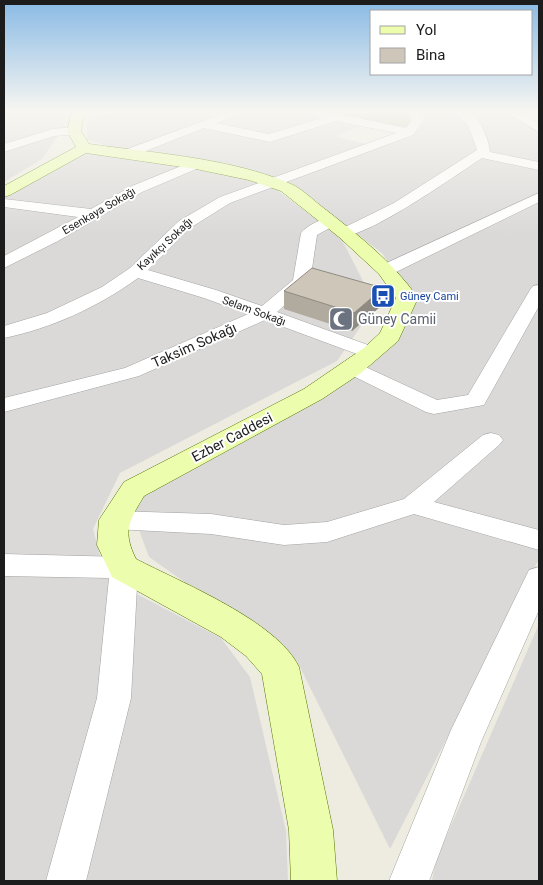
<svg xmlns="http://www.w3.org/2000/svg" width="543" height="885" font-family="Roboto,sans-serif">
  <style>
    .residential { fill: #dad9d8 }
    .construction { fill: #bfc3ab }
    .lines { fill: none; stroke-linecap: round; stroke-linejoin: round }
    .street-casing { stroke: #a3a3a3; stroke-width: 1 }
    .secondary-casing { stroke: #537500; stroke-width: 1 }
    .street { fill: #fff; fill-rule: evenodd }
    .secondary { fill: #ecfeae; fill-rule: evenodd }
    .wall { fill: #b1aa9f }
    .shaded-wall { fill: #908b82 }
    .building { fill: #cec6b9; stroke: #908b82 }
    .labels { text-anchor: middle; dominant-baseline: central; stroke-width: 4; stroke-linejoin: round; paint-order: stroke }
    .far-street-label { font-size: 11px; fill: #1c1c1c; stroke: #fff }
    .far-transit-label { font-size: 11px; fill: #164399; stroke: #fff; text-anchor: start }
    .worship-label { font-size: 14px; fill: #5b616d; stroke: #fff; text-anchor: start }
    .street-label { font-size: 14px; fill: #1c1c1c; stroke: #fff }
  </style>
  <rect width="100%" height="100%" fill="#eeece0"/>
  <path class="residential" d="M4 112H65L64 126 42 159 4 182Z
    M110 112H319L373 122 334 136 378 147 416 131 426 120 418 112H512L539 127V559L390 849 297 661 149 557 133 514 150 477 348 371 384 333 402 287 383 254 291 183 250 170 112 147 87 140V121Z
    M87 150 201 167 273 187 341 238 363 281 368 316 337 361 120 473 93 529 106 578 221 638 250 677 286 831 288 881H4V196Z
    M539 624V881H432L436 860Z"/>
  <path class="construction" d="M319 112H406L411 120 406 129Z"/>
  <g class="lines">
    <defs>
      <path id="street" d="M80 112H114L109 115 74 118 72 116 74 114Z
        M227 112H244L216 123 269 134 322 118 316 116V112H329L406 128 412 120 408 112H419L424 120 413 135 230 203 190 228 148 270 216 290 262 306 293 280 301 233C307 225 325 216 335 219L338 222 335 225 317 235 310 282 277 312 379 349 382 353 379 357 372 359 365 357 265 320 139 376 4 412V398L125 368 248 314 204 298 138 278C98 307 52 328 4 338V326L47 313 102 287 130 268 179 221 220 197 396 133 336 121 270 142 204 128 133 156H125L123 153 125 150Z
        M454 112C459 112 465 111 470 113 481 120 489 140 490 152L539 162V170L482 158C459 173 362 242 339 236L337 233 339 230 394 203 477 150 468 125Z
        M506 112H520L539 124V132Z
        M74 127 80 131 78 134 54 136 4 152V144L53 129Z
        M196 160 203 164 201 167 142 192 58 241 4 268V256L78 217 4 207V199L91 209 132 186Z
        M539 193V202L392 274 386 275 380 274 377 270 380 266Z
        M539 285V306L484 405 434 414 426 412 345 372 342 368 345 364 352 362 359 364 437 400 468 395 530 290 533 286Z
        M491 433 499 435 503 440 499 445 434 502 539 530V550L414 514 327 542 284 545 211 534 114 529 105 527 101 520 105 513 114 511 211 514 284 525 327 522 404 499 483 435Z
        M4 554 124 557 134 560 138 568 131 698 86 881H46L97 698 109 578 4 576Z
        M539 567V610L481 742 429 881H389L451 730 529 570Z"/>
      <path id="secondary" d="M72 112H84L81 131 89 144C153 153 231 158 291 184 302 189 312 199 321 206 357 234 392 261 418 298L398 341 361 373 322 399 144 496C129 521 122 531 136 559 182 583 277 621 299 667L333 830 337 881H291L289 830 262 674 246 656 221 637 112 577 97 545 99 520 124 482 304 389 364 348 380 333 396 298 379 274 339 237 281 191 249 180 196 169 86 153 10 195 4 197V186L76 147 67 131Z"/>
    </defs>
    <use href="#street" class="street-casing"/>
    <use href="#secondary" class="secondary-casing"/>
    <use href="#street" class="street"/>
    <use href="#secondary" class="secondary"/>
  </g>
  <path class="wall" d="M284 291 381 306 352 331 284 309Z"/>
  <path class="shaded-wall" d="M383 288 381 306 352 331 354 313Z"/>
  <path class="building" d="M312 268 383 288 354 313 284 291Z"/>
  <linearGradient id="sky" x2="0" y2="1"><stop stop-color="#89bae5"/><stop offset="0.47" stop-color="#f7f6f1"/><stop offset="1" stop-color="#f7f6f1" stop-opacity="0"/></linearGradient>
  <rect width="543" height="236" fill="url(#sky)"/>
  <defs>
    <symbol id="bus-square" viewBox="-11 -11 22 22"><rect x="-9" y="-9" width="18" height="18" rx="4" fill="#1a4fb4" stroke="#fff"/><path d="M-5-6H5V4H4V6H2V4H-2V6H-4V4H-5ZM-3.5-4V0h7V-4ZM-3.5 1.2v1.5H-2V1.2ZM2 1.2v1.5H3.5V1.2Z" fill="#fff"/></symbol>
    <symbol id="mosque-square" viewBox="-11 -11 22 22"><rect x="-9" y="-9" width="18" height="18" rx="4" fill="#6b7280" stroke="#fff"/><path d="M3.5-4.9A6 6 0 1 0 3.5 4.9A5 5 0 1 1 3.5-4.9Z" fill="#fff"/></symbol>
  </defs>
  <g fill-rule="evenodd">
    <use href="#bus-square" x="369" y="282" width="28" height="28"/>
    <use href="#mosque-square" x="327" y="305" width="28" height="28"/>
  </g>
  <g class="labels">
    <g class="far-street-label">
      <text transform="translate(99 211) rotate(-30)">Esenkaya Sokağı</text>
      <text transform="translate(165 244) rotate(-43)">Kayıkçı Sokağı</text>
      <text transform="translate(254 311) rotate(20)">Selam Sokağı</text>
    </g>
    <g class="far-transit-label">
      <text x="400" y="296">Güney Cami</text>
    </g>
    <g class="worship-label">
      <text x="358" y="319">Güney Camii</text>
    </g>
    <g class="street-label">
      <text transform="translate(194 345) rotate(-24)">Taksim Sokağı</text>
      <text transform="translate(232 437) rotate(-28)">Ezber Caddesi</text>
    </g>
  </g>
  <rect width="543" height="885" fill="none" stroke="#1c1c1c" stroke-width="10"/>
  <rect x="370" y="10" width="162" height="65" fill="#ffffff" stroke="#a4a4a4"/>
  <rect x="380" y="26" width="25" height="8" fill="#ecfeae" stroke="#a4a4a4"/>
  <text x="416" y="35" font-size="15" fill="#1c1c1c">Yol</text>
  <rect x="380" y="48" width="25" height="15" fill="#cec6b9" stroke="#a4a4a4"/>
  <text x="416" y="60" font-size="15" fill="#1c1c1c">Bina</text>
</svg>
